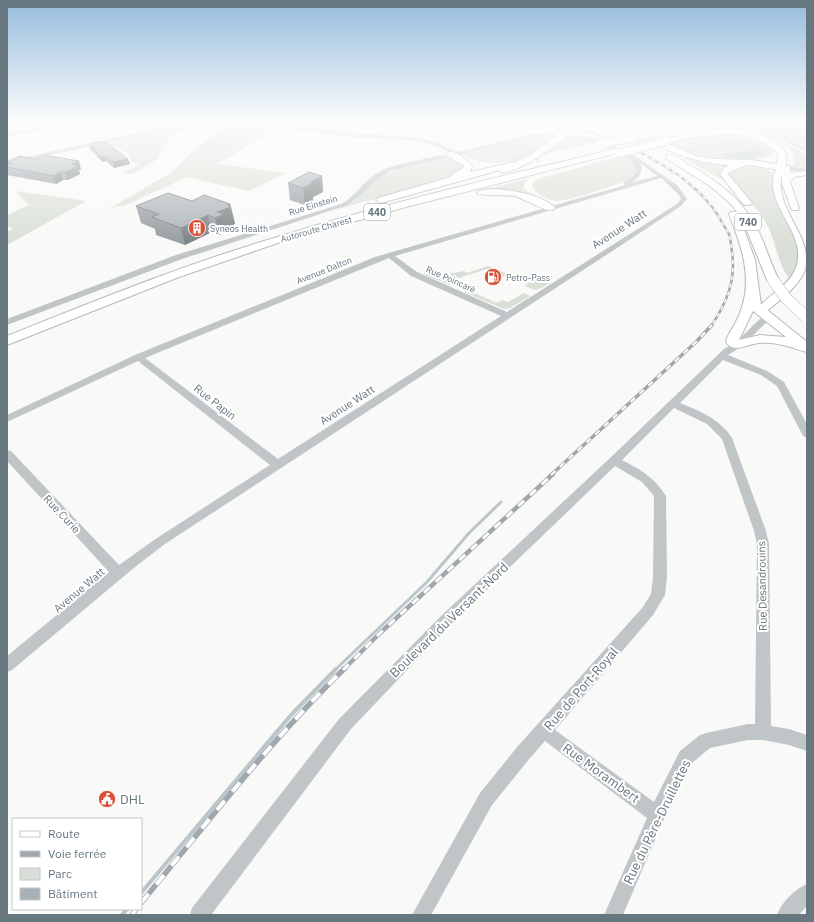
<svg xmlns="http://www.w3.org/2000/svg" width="814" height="922" font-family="'IBM Plex Sans',sans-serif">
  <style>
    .green { fill: #d9ded6; fill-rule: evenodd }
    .water { fill: #bac6ca }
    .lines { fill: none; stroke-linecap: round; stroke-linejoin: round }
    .stream-far2 { stroke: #bac6ca; stroke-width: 1.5 }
    .stream-far1 { stroke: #bac6ca; stroke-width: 3 }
    .stream { stroke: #bac6ca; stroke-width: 4 }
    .highway-tunnel { stroke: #d4d8d9; stroke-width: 8; stroke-dasharray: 8 4; stroke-linecap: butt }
    .major-casing { stroke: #b4babd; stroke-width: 2 }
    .highway-casing { stroke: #b4b9bb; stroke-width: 2 }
    .minor { fill: #c0c5c8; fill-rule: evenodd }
    .major { fill: #fff; fill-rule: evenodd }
    .highway { fill: #fff; fill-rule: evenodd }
    .rail-far3-casing { stroke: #a0a8ad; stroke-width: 2.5 }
    .rail-far2-casing { stroke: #a0a8ad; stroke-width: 3.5 }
    .rail-far1-casing { stroke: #a0a8ad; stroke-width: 4.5 }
    .rail-casing { stroke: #a0a8ad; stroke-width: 5.5 }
    .rail-far3 { stroke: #fff; stroke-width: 1.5; stroke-dasharray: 4; stroke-linecap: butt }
    .rail-far2 { stroke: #fff; stroke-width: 2; stroke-dasharray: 6; stroke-linecap: butt }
    .rail-far1 { stroke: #fff; stroke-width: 3; stroke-dasharray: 8; stroke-linecap: butt }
    .rail { stroke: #fff; stroke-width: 4; stroke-dasharray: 12; stroke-linecap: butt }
    .highway-bridge-far1-casing { stroke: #b4b9bb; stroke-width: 10; stroke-linecap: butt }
    .highway-bridge-casing { stroke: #b4b9bb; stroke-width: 12; stroke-linecap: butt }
    .highway-bridge-far1 { stroke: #fff; stroke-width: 8 }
    .highway-bridge { stroke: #fff; stroke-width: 11 }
    .wall { fill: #90989d }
    .shaded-wall { fill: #767c7f }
    .building { fill: #a8b1b6; stroke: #767c7f }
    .labels { text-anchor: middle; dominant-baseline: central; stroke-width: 4; stroke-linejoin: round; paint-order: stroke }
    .far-street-label { font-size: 9px; fill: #667780; stroke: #fff }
    .far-poi-label { font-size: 9px; fill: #667780; stroke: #fff; text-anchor: start }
    .shield { fill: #fff; stroke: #94a0a6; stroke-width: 1 }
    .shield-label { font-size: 10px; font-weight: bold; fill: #667780 }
    .street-label { font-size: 11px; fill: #667780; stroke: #fff }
    .near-street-label { font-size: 13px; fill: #667780; stroke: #fff }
    .near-poi-label { font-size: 13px; fill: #667780; stroke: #fff; text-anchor: start }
  </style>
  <rect width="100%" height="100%" fill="#f9f9f7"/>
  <path class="green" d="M7 122H33L37 125 7 130Z
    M126 122H185L183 125 141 132Z
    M744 122H749L747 124 752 130 768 139 710 131Z
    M756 122H772C769 135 797 149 807 155V169L793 166 794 155 789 148 756 129 753 124Z
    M779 122H807V147C795 141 784 137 778 125Z
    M220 128 277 129 217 164 286 173 249 191 187 177 126 205 111 208 172 172 194 150 217 132Z
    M160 133H173L156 160 133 174 120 173 135 167 139 163 131 162V156L111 143Z
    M728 133C740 135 771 138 774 153 766 163 717 162 704 159 690 157 676 149 663 144L699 135ZM752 147 770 148 763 152 760 157 725 158 722 153 748 152 752 150Z
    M556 136C548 144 539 151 529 156 513 164 479 166 465 155L466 153 531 137Z
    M564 136 598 142 539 155Z
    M625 155 634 162 636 171C634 174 632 177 628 180 618 185 567 201 557 201 548 200 534 194 532 185L537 179Z
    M686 157 699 161 748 164 725 168 721 174 726 182H725L684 158Z
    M444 158H454L464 167 458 173 436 181 335 210 355 201 375 178 385 173Z
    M747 167 766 169 773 173V188L775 194C788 218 813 253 790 278 780 271 775 241 769 229 760 209 743 194 728 177L729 172 737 168Z
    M527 179 524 184V189L534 196 509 190H483Z
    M15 191 86 201 7 245V232L13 229 7 226V215L29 205Z
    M488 266 528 283 539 279 550 283C538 290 538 292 525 286L528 284 517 279 514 281 487 269 452 280 451 282 454 284 450 285 423 274 428 272 437 276 464 271 467 273Z
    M468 290 497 303 502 300 508 302 524 293 530 296 510 308 504 309 464 292Z"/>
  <path class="water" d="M752 147 770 148V149L763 152 762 155 754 158H725L722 153 751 151Z"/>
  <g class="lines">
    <path class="stream-far2" d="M687 149 734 143 751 144 757 147V150"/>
    <path class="stream-far1" d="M335 670 427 582 469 533 501 502"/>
    <path class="stream" d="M141 893 291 715 336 669
      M122 915 127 909"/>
    <path class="highway-tunnel" d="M512 163 539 158"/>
    <defs>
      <path id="major" d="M778 165 790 166V173L807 171V175L794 177 790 182 799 208 798 210H792L791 208 782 183V174C773 209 814 235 805 270 798 288 778 301 765 313L761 314 756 311C766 296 786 288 794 272 814 234 756 203 778 165Z"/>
      <path id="highway" d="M609 122H618L634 131 640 130 662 142 663 139H666C700 131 747 119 777 144 787 152 788 153 785 167L781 170 747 165 730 172 728 174 752 203 750 205H744L720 174 724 168 730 165C699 164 675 154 647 140V143H641ZM727 134C748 135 762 139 778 153L777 164 750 160 715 159 696 156 666 143 695 137Z
        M692 122H705L704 124 656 134 652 132 653 130Z
        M556 136H559L563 138C555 148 513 175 501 172L500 170 381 203 376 200 378 198 451 177 452 174 462 169 464 166 448 156 447 154 448 152C457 151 467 159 472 166L470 172 515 162 532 154Z
        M614 149H617V153L406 207 281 242 179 277 7 345V336C95 301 183 265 274 238 386 203 500 177 614 149Z
        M667 155H673C703 173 735 190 753 221 764 239 769 261 779 280L777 282H769L767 280 746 228 739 215 755 260 761 305 807 342V352C792 348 776 341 759 343 747 344 734 354 726 342L727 338C732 328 738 320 741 310 753 277 741 245 729 214L731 212H737L730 203 710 186 667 159 666 157ZM753 311 786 337 760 335 739 340Z
        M491 189C508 189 544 195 555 208L553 210C545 212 525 199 515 196 506 194 482 197 477 193L479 191Z"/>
    </defs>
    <use href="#major" class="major-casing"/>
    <use href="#highway" class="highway-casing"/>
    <path class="minor" d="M774 122H778C779 136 795 142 807 148V152C794 147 773 137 774 122Z
      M237 123 278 124 351 133 415 137 438 143 458 152 532 134 550 133 585 136 603 141 635 156 677 185 687 199 681 206 165 544 135 567 12 670 7 672V656L109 572 7 461V450L11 451 119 565 157 538 270 465 138 361 7 422V415L135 355 375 257 625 185 623 183 624 182 633 176 636 172C637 150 583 138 566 137 555 136 543 137 532 138L390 171C372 180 363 197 345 206L182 259 7 325V319L176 255 341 204C356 196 364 180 379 172 395 163 432 158 452 153 440 148 428 142 415 141 394 138 372 139 351 137 313 133 275 126 237 127 159 128 83 148 7 165V161L146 131 195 125ZM640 163 657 176 630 183C638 179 644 173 640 163ZM661 178 679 195 681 199 677 204 507 312 417 272 395 256ZM389 258 411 276 501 316 278 459 145 358Z
      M781 165 807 169V173L779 168 778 167Z
      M768 313 771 314 772 316 771 318 741 347 728 355 767 371 784 382 807 424V438L803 436 802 434 777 386 761 375 723 360 680 403C700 411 720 419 732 438L766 531 769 544 771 726 789 729 807 735V751L789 745 763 740H748L710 748 692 763 663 821 623 915H604L647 818 545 741 530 758 492 805 431 915H412L480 793 518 746 643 607 651 594 653 577 654 496 642 482 615 466 450 625 351 729 211 915H190L192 908 339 719 440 617 610 458 724 349 735 343 765 314ZM674 408 707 424 722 439 754 531 757 544 755 724H748L706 733 700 735 680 751 654 802 555 730 653 615 665 595 667 577 666 496C655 478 640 469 622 460Z
      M807 884V906L799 915H777C781 903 795 889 807 884Z"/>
    <use href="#major" class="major"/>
    <use href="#highway" class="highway"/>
    <defs>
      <path id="rail-far3" d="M550 122 567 125
        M563 122C619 142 694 168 723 224 725 228 729 233 730 237 731 242 731 247 732 252 736 280 727 303 711 326
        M7 135 82 122"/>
      <path id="rail-far2" d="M551 475 696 342 712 325"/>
      <path id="rail-far1" d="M343 670 379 634 553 474"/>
      <path id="rail" d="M141 903C207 823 270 741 344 669
        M132 915 136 909"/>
    </defs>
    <use href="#rail-far3" class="rail-far3-casing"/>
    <use href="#rail-far2" class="rail-far2-casing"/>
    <use href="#rail-far1" class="rail-far1-casing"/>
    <use href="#rail" class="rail-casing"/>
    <use href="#rail-far3" class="rail-far3"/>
    <use href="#rail-far2" class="rail-far2"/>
    <use href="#rail-far1" class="rail-far1"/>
    <use href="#rail" class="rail"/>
    <defs>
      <path id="highway-bridge-far1" d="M559 138 569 122
        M600 144 656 132
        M620 153 666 141"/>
      <path id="highway-bridge" d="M773 280 786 298 807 318"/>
    </defs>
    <use href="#highway-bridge-far1" class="highway-bridge-far1-casing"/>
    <use href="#highway-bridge" class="highway-bridge-casing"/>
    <use href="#highway-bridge-far1" class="highway-bridge-far1"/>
    <use href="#highway-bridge" class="highway-bridge"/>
  </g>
  <path class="wall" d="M89 144 128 159 130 164 114 168 106 161 103 162 97 157 96 154 90 150Z
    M7 162 81 169 79 170 80 174 68 180H63L56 184 7 175V165H8Z
    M322 176 323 192 313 197V201L305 205 290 200 288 183Z
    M192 201 230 204 235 224 227 227V231L219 235 212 232 185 245 156 235 155 229 141 223 136 206Z"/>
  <path class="shaded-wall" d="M105 156 106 161 103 162 101 157Z
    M128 159 130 164 114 168 113 162Z
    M79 161 81 169 79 170 80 174 68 180 65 172 71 164Z
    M61 172 63 180 56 184 53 176Z
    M322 176 323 192 313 197V201L305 205 303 188 312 181Z
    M230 204 231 207 235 224 227 227V231L219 235 215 218 217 212Z
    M208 215 212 232 185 245 181 228Z"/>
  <path class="building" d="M105 141 128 159 113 162 105 156 101 157 95 152H98L89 144Z
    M44 155 79 161 71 164 78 166 65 172H61L53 176 7 167V165L12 163 7 162 20 156 35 159Z
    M309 172 322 176 312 181 311 184 303 188 288 183Z
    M168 193 192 201 204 195 230 204 228 205 231 207 217 212 224 214 215 218 208 215 181 228 152 217 159 214 136 206Z"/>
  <linearGradient id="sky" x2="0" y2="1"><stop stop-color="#95bbdc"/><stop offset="0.49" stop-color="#fcfcfb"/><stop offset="1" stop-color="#fcfcfb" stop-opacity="0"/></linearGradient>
  <rect width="814" height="251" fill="url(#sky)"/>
  <defs>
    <symbol id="building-disc" viewBox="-11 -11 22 22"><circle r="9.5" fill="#d94f37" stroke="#fff"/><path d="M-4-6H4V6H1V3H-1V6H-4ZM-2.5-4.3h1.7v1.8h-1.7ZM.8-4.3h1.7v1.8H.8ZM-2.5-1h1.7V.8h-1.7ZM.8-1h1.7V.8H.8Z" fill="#fff"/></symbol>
    <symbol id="fuel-disc" viewBox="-11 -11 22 22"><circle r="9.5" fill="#d94f37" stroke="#fff"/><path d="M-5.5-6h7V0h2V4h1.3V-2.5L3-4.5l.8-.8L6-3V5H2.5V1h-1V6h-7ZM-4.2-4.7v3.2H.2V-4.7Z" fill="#fff"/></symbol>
    <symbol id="civic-disc" viewBox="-11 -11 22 22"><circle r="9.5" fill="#d94f37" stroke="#fff"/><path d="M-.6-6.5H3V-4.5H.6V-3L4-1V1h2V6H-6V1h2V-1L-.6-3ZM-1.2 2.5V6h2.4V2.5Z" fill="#fff"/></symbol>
  </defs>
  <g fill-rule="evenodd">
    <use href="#building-disc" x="187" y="218" width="20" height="20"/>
    <use href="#fuel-disc" x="483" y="267" width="20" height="20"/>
    <use href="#civic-disc" x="97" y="789" width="20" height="20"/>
  </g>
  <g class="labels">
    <g class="far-street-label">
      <text transform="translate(313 205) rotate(-17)">Rue Einstein</text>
      <text transform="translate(316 229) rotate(-16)">Autoroute Charest</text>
      <text transform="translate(324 270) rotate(-22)">Avenue Dalton</text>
      <text transform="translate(451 279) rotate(24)">Rue Poincaré</text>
    </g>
    <g class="far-poi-label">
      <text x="210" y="228">Syneos Health</text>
      <text x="506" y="277">Petro-Pass</text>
    </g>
    <g class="shield">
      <rect x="364" y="204" width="26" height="16" rx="3"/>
      <rect x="735" y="214" width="26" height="16" rx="3"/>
    </g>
    <g class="shield-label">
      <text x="377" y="212">440</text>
      <text x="748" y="222">740</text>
    </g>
    <g class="street-label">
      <text transform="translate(619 229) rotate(-33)">Avenue Watt</text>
      <text transform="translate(215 402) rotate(38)">Rue Papin</text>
      <text transform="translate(347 405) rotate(-33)">Avenue Watt</text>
      <text transform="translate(62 514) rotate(47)">Rue Curie</text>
      <text transform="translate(762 586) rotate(-91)">Rue Desandrouins</text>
      <text transform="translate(79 590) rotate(-40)">Avenue Watt</text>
    </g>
    <g class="near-street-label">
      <text transform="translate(449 620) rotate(-44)">Boulevard du Versant-Nord</text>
      <text transform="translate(581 689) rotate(-49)">Rue de Port-Royal</text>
      <text transform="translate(601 773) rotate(36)">Rue Morambert</text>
      <text transform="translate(657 822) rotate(-64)">Rue du Père-Druillettes</text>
    </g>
    <g class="near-poi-label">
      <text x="120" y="799">DHL</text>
    </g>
  </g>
  <rect width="814" height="922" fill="none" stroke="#667780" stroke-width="16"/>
  <rect x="12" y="818" width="130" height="92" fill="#ffffff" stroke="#c2c9cc"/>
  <rect x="20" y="831" width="20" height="6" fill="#ffffff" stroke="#c2c9cc"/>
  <text x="48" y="838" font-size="12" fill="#667780">Route</text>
  <rect x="20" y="851" width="20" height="6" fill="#a0a8ad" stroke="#c2c9cc"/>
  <text x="48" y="858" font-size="12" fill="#667780">Voie ferrée</text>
  <rect x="20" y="868" width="20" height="12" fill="#d9ded6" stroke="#c2c9cc"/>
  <text x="48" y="878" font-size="12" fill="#667780">Parc</text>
  <rect x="20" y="888" width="20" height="12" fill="#a8b1b6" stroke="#c2c9cc"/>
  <text x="48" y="898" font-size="12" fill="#667780">Bâtiment</text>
</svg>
